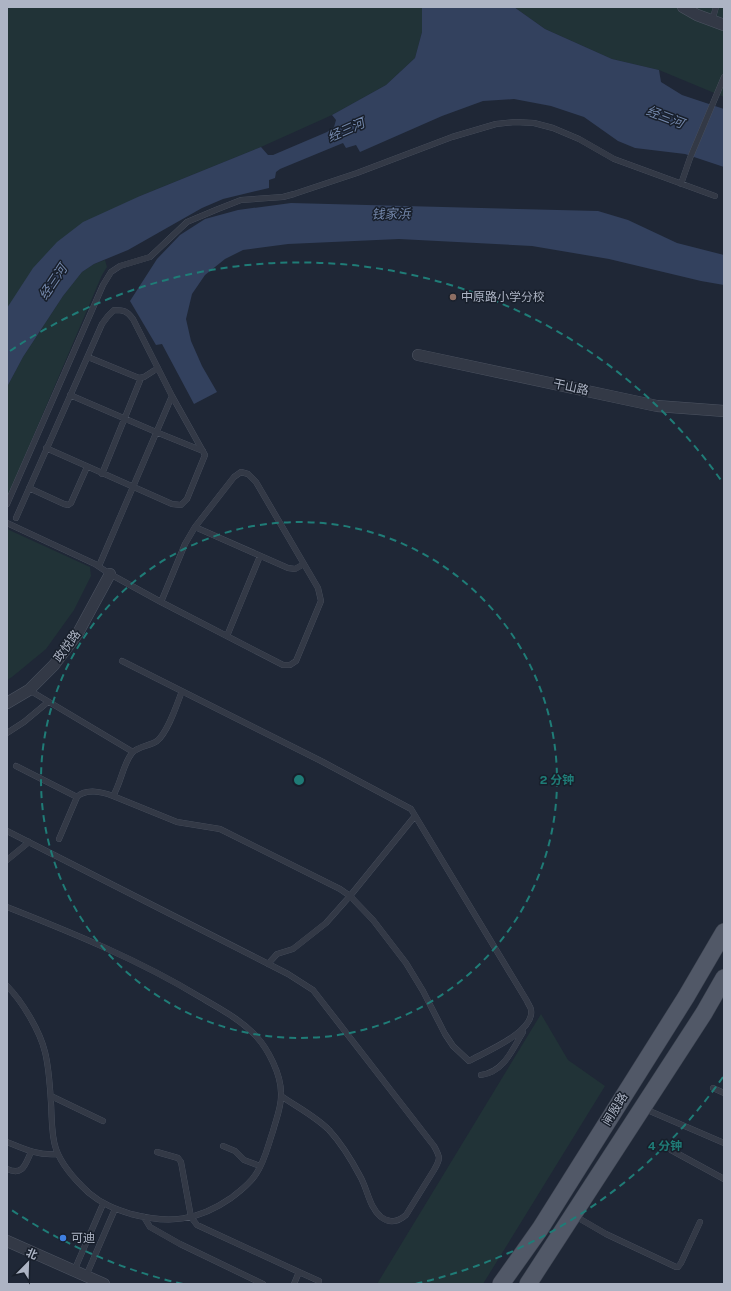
<svg xmlns="http://www.w3.org/2000/svg" width="731" height="1291" font-family="'Public Sans','Noto Sans SC',sans-serif">
  <style>
    .green { fill: #213337 }
    .water { fill: #33415e }
    .lines { fill: none; stroke-linecap: round; stroke-linejoin: round }
    .lane-casing { stroke: #4d5462; stroke-width: 6 }
    .street-casing { stroke: #4d5462; stroke-width: 12 }
    .primary-casing { stroke: #3c4350; stroke-width: 18 }
    .lane { stroke: #333946; stroke-width: 5.5 }
    .street { stroke: #333946; stroke-width: 11 }
    .primary { stroke: #515867; stroke-width: 17 }
    .ring { fill: none; stroke: #1f7c77; stroke-width: 2; stroke-dasharray: 7 5 }
    .education-dot { fill: #8d6e63; stroke: #181f2b; stroke-width: 1.5 }
    .shop-dot { fill: #3f7fe0; stroke: #181f2b; stroke-width: 1.5 }
    .labels { text-anchor: middle; dominant-baseline: central; stroke-width: 3; stroke-linejoin: round; paint-order: stroke }
    .poi-label { font-size: 12px; fill: #adb4c4; stroke: #181f2b; text-anchor: start }
    .street-label { font-size: 12px; fill: #adb4c4; stroke: #181f2b }
    .water-label { font-size: 13px; font-style: italic; fill: #7488ac; stroke: #181f2b }
    .centre { fill: #1f7c77; stroke: #181f2b; stroke-width: 2 }
    .ring-label { font-size: 12px; text-anchor: middle; font-weight: bold; fill: #1f7c77; stroke: #181f2b; stroke-width: 3; stroke-linejoin: round; paint-order: stroke }
  </style>
  <rect width="100%" height="100%" fill="#1f2736"/>
  <path class="green" d="M7 7H422V32L415 58 386 85 332 115 261 147 140 196 7 308Z
    M514 7H724V97L659 70 612 59 545 29Z
    M105 260 107 267 102 275 7 498V387L23 357 63 296 82 272 94 264Z
    M7 529 90 567 91 576 74 610 46 649 12 677 7 680Z
    M541 1014 568 1060 605 1086 483 1284H377Z"/>
  <path class="water" d="M422 7H514L545 29 612 59 659 70 661 82 682 95 724 109V167L685 154 635 148 618 141 584 117 551 106 514 99 483 101 442 116 360 152 356 145 346 148 343 143 280 169 276 172 275 178 269 180V188L223 199 202 208 128 250 94 264 82 272 63 296 23 357 7 387V308L33 268 57 242 83 222 140 196 261 147 268 155H273L327 132 334 127 336 120 332 115 386 85 415 58 422 32Z
    M291 203 598 211 628 220 677 243 724 255V285L701 281 609 259 532 246 399 239 288 244 243 250 225 259 205 275 192 294 186 319 191 341 202 366 217 392 194 404 162 344 156 345 130 301 157 259 180 235 205 219 238 210Z"/>
  <g class="lines">
    <defs>
      <path id="lane" d="M712 21 716 7
        M681 184 690 158 724 77
        M88 357 139 378 144 377 158 368
        M70 395 156 432 203 451
        M102 474 141 378
        M29 488 64 504 68 505 71 503 87 467
        M7 504 103 285 111 272 120 266 150 257 187 222 218 209 241 200 283 197 294 194 357 173 452 137 496 124 515 122 534 123 553 128 579 139 614 159 715 196
        M16 518 102 324 108 316 114 310C124 310 127 311 133 319L172 396 205 455 187 499 181 505 172 504 46 448
        M7 523 95 564 110 574 161 602 283 665H290L296 661 321 601 318 588 256 482 248 474 241 472 234 477 195 527 185 544 161 602
        M195 527 288 568 295 569 304 564
        M99 566 172 396
        M227 636 260 556
        M29 690 133 752
        M7 733 24 722 48 702
        M16 766 77 797
        M113 796C121 783 123 764 132 753 138 746 150 746 157 741 168 732 177 704 182 691
        M7 831 288 974 313 990 434 1146C440 1157 441 1158 434 1170L406 1215C398 1222 390 1224 381 1217 369 1207 368 1190 360 1176 352 1161 341 1143 329 1130 315 1116 297 1107 281 1096
        M59 839 77 797C86 788 103 792 113 796L177 822 220 829 340 889 350 896 373 920 406 963 423 991 445 1034 453 1046 469 1061C485 1052 535 1032 531 1010 531 1007 528 1004 527 1001L411 809 323 762 122 661
        M7 860 29 842
        M7 907C73 933 139 960 200 997 219 1008 240 1019 256 1036 268 1049 281 1074 281 1093 282 1106 276 1119 273 1131 268 1145 265 1161 256 1174 250 1184 240 1191 231 1198 198 1221 169 1224 131 1214 115 1209 102 1204 89 1193 76 1181 62 1166 56 1149 51 1135 52 1118 51 1103 50 1086 49 1068 45 1052 40 1031 22 1001 7 986
        M268 964 277 954 293 949 326 923 350 896 415 816
        M481 1075C504 1072 512 1050 523 1032
        M713 1088 724 1093
        M51 1096 103 1121
        M645 1109 724 1143
        M7 1142C24 1149 39 1156 58 1154
        M223 1146 235 1151 244 1160 260 1166
        M671 1150 724 1179
        M157 1152 178 1158 181 1162 191 1217 197 1225 299 1272 294 1284
        M7 1169C23 1176 25 1165 31 1152
        M575 1216 606 1234 676 1267H678L681 1263 700 1222
        M144 1217 150 1227 180 1244 263 1284
        M74 1271 103 1204
        M299 1272 319 1281
        M86 1276 115 1209"/>
      <path id="street" d="M683 7 697 15 724 25
        M418 355 657 406 724 411
        M7 703 29 690 54 665 78 633 110 574
        M7 1241 104 1284"/>
      <path id="primary" d="M501 1284 540 1229 686 997 724 932
        M528 1284 704 1013 724 978"/>
    </defs>
    <use href="#lane" class="lane-casing"/>
    <use href="#street" class="street-casing"/>
    <use href="#primary" class="primary-casing"/>
    <use href="#lane" class="lane"/>
    <use href="#street" class="street"/>
    <use href="#primary" class="primary"/>
  </g>
  <g class="ring">
    <circle cx="299" cy="780" r="258"/>
    <path d="M723 1077A517 517 0 0 1 415 1284M183 1284A517 517 0 0 1 10 1209M10 351A517 517 0 0 1 723 483"/>
  </g>
  <circle class="education-dot" cx="453" cy="297" r="4"/>
  <circle class="shop-dot" cx="63" cy="1238" r="4"/>
  <g class="labels">
    <g class="poi-label">
      <text x="461" y="297">中原路小学分校</text>
      <text x="71" y="1238">可迪</text>
    </g>
    <g class="street-label">
      <text transform="translate(571 387) rotate(12)">干山路</text>
      <text transform="translate(67 646) rotate(-54)">政悦路</text>
      <text transform="translate(615 1109) rotate(-58)">闸殷路</text>
    </g>
    <g class="water-label">
      <text transform="translate(665 117) rotate(21)">经三河</text>
      <text transform="translate(346 130) rotate(-24)">经三河</text>
      <text transform="translate(391 214) rotate(-1)">钱家浜</text>
      <text transform="translate(53 282) rotate(-56)">经三河</text>
    </g>
  </g>
  <circle cx="299" cy="780" r="6" class="centre"/>
  <g class="ring-label">
    <text x="557" y="784">2 分钟</text>
    <text x="665" y="1150">4 分钟</text>
  </g>
  <rect width="731" height="1291" fill="none" stroke="#adb4c4" stroke-width="16"/>
  <g transform="translate(28 1263) rotate(23)" stroke="#181f2b" stroke-width="3" paint-order="stroke">
  <path d="M0-3L7 15L0 10L-7 15Z" fill="#adb4c4"/>
  <text y="-6" font-size="11" font-weight="bold" text-anchor="middle" fill="#adb4c4">北</text>
  </g>
</svg>
